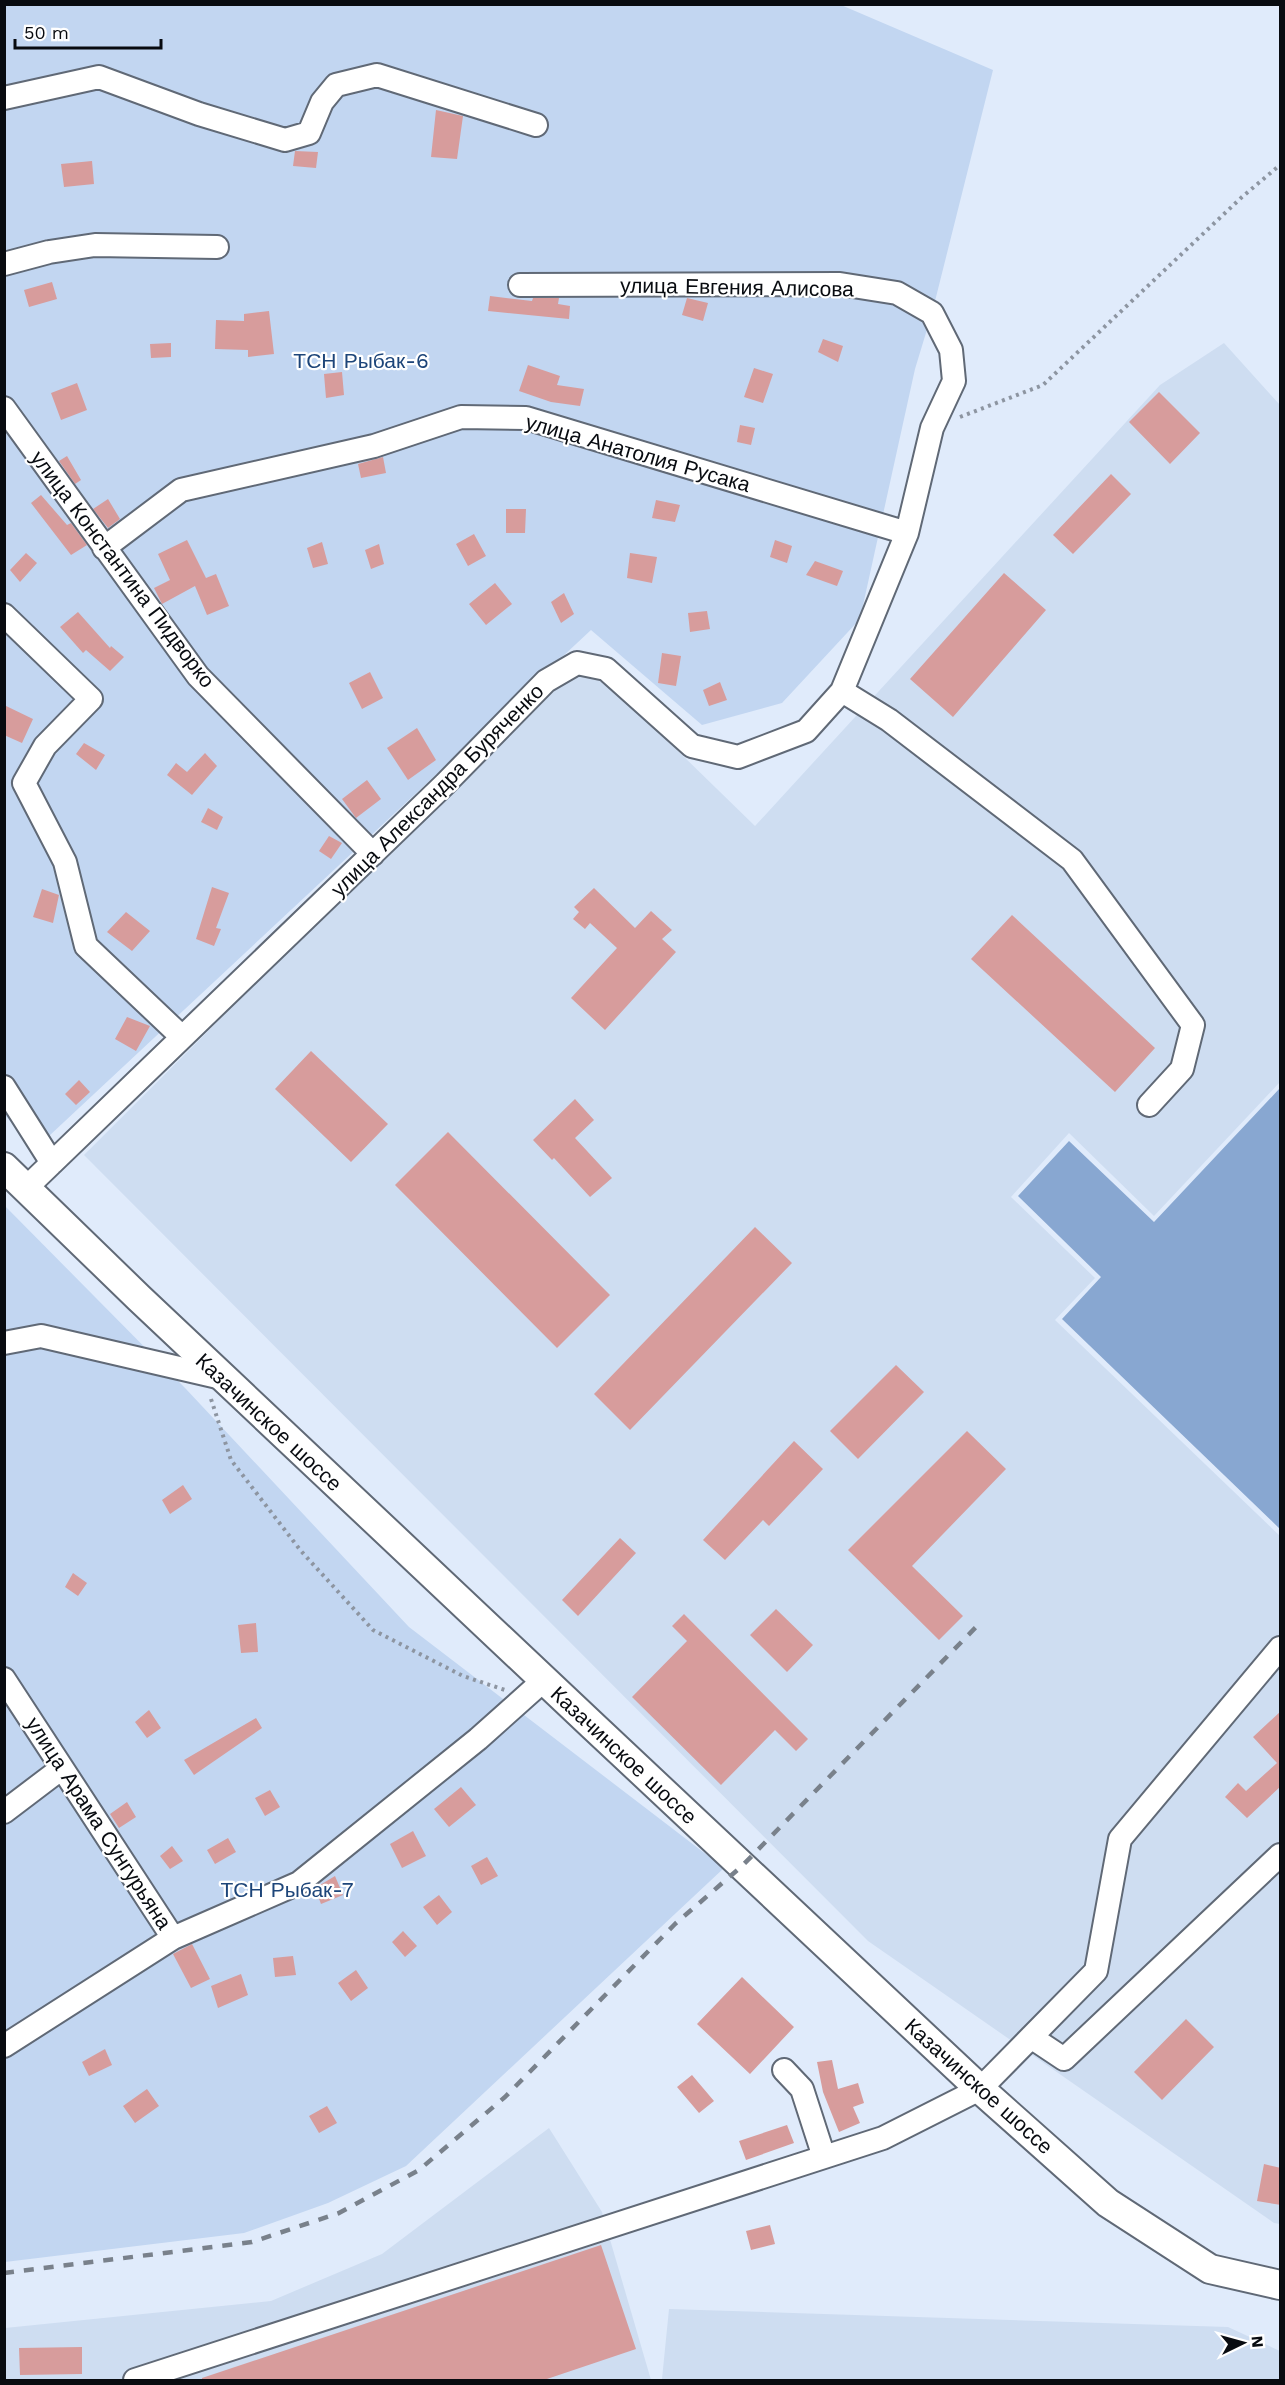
<svg xmlns="http://www.w3.org/2000/svg" width="1285" height="2385" font-family="'Work Sans',sans-serif">
  <style>
    .built { fill: #ceddf1 }
    .green { fill: #c2d6f1 }
    .water { fill: #88a7d1 }
    .building { fill: #d79c9c }
    .lines { fill: none; stroke-linecap: round; stroke-linejoin: round }
    .minor-casing { stroke: #606976; stroke-width: 26 }
    .major-casing { stroke: #606976; stroke-width: 32 }
    .path { stroke: #8d95a1; stroke-width: 4; stroke-dasharray: 3 4.5; stroke-linecap: butt }
    .minor { stroke: #fff; stroke-width: 22 }
    .major { stroke: #fff; stroke-width: 28 }
    .rail { stroke: #79818b; stroke-width: 4.5; stroke-dasharray: 10 10; stroke-linecap: butt }
    .labels { text-anchor: middle; dominant-baseline: central; stroke-width: 4.5; stroke-linejoin: round; paint-order: stroke }
    .street-label { font-size: 21px; fill: #080b10; stroke: #fff }
    .park-label { font-size: 21px; fill: #1d4579; stroke: #fff }
  </style>
  <rect width="100%" height="100%" fill="#e0ebfb"/>
  <path class="built" d="M1224 343 1280 405V1082L1154 1216 1069 1133 1011 1197 1095 1278 1055 1320 1280 1536V2224L1274 2223 868 1941 84 1155 567 673 602 677 755 826 1160 385Z
    M549 2128 602 2212 651 2380H5V2328L271 2301 382 2254Z
    M669 2309 1228 2327 1280 2351V2380L662 2379Z"/>
  <path class="green" d="M4 5H841L993 70 932 313 915 369 860 619 782 703 702 725 591 630 34 1150 4 1114Z
    M4 1205 186 1389 409 1627 724 1868 406 2166 328 2203 244 2233 5 2262Z"/>
  <path class="water" d="M1280 1088V1529L1062 1319 1101 1277 1018 1196 1069 1141 1154 1222Z"/>
  <path class="building" d="M436 110 463 116 457 159 431 157Z
    M295 151 318 152 316 168 293 166Z
    M92 161 94 184 64 187 61 164Z
    M52 282 57 299 29 307 24 290Z
    M490 296 532 301 533 298H559L558 304 570 306 569 319 488 311Z
    M687 298 708 303 703 321 682 315Z
    M269 311 274 354 248 357V350L215 349 216 320 244 321V314Z
    M823 339 843 346 838 362 818 352Z
    M171 343V357L151 358 150 344Z
    M528 365 560 376 557 385 584 389 580 406 551 402 519 391Z
    M754 368 773 374 763 403 744 397Z
    M342 372 344 395 326 398 324 374Z
    M77 383 87 410 61 420 51 393Z
    M1159 392 1200 433 1170 464 1129 422Z
    M740 425 755 428 751 445 737 442Z
    M67 456 81 480 75 484 59 461Z
    M383 457 386 473 361 478 358 464Z
    M1111 474 1131 494 1073 554 1053 535Z
    M41 495 67 525 71 523 87 545 71 555 31 503Z
    M108 499 120 519 108 528 93 509Z
    M656 500 680 505 675 522 652 518Z
    M506 509H526L525 533H506Z
    M474 534 486 556 468 566 456 544Z
    M187 540 206 578 216 574 229 606 207 615 195 586 162 604 154 588 170 580 158 554Z
    M775 540 792 546 787 563 770 557Z
    M322 542 328 564 313 568 307 548Z
    M379 544 384 564 371 569 365 550Z
    M26 553 37 563 20 582 10 570Z
    M630 553 657 557 652 583 627 578Z
    M815 561 843 571 837 586 806 575Z
    M1004 573 1046 610 953 717 910 679Z
    M495 583 512 604 486 625 469 604Z
    M564 593 574 614 561 623 551 602Z
    M707 611 710 629 690 632 688 613Z
    M78 612 110 648 111 646 124 657 110 671 86 650 83 653 60 627Z
    M662 653 681 656 676 686 658 683Z
    M370 672 383 698 362 709 349 683Z
    M720 682 727 700 709 706 703 690Z
    M4 705 33 719 22 743 4 735Z
    M417 728 436 760 408 780 387 748Z
    M84 743 105 755 96 770 76 754Z
    M205 753 217 766 192 795 167 775 176 763 187 772Z
    M367 780 381 799 356 818 342 799Z
    M208 808 223 817 217 830 201 822Z
    M329 836 342 843 331 859 319 851Z
    M212 887 229 893 216 928 221 929 214 946 196 939Z
    M594 888 635 928 651 911 672 930 662 939 676 952 605 1030 571 998 617 948 590 923 585 929 573 919 579 912 574 907Z
    M42 889 59 895 53 923 33 917Z
    M126 912 150 931 132 951 107 932Z
    M1012 915 1155 1048 1115 1092 971 959Z
    M127 1017 150 1026 136 1051 115 1039Z
    M311 1051 388 1124 351 1162 275 1089Z
    M79 1080 90 1092 76 1105 65 1094Z
    M575 1099 594 1120 575 1138 612 1178 590 1197 554 1158 552 1160 533 1140Z
    M448 1132 610 1295 557 1348 395 1185Z
    M755 1227 792 1263 630 1430 594 1394Z
    M896 1365 924 1392 858 1459 830 1431Z
    M967 1431 1006 1469 912 1566 963 1616 939 1640 848 1550Z
    M794 1441 823 1469 769 1526 763 1520 725 1560 703 1540Z
    M183 1485 192 1499 170 1514 162 1500Z
    M620 1538 636 1553 578 1616 562 1600Z
    M73 1573 87 1583 78 1596 65 1587Z
    M776 1609 813 1645 787 1672 750 1635Z
    M684 1614 808 1739 796 1751 775 1730 721 1785 632 1697 687 1641 672 1626Z
    M256 1623 258 1652 241 1653 238 1625Z
    M149 1710 161 1728 147 1738 135 1722Z
    M1281 1711V1786L1247 1818 1225 1797 1238 1783 1246 1791 1277 1763 1253 1737Z
    M256 1718 262 1728 194 1775 184 1760Z
    M461 1787 476 1805 449 1827 434 1809Z
    M270 1790 280 1807 265 1816 255 1798Z
    M127 1802 136 1817 119 1828 110 1814Z
    M413 1831 426 1856 402 1868 390 1844Z
    M228 1838 236 1852 215 1864 207 1850Z
    M172 1846 183 1861 170 1869 160 1856Z
    M487 1857 498 1876 481 1885 471 1866Z
    M335 1876 343 1895 321 1904 315 1888Z
    M439 1895 452 1912 437 1925 423 1907Z
    M403 1931 417 1946 405 1957 392 1942Z
    M192 1944 210 1979 191 1988 173 1954Z
    M293 1956 296 1975 275 1977 273 1958Z
    M356 1970 368 1988 351 2001 338 1983Z
    M241 1974 248 1995 218 2008 211 1986Z
    M742 1977 794 2027 750 2074 697 2024Z
    M1186 2019 1214 2047 1162 2100 1134 2072Z
    M105 2049 112 2065 89 2076 82 2062Z
    M832 2060 838 2089 858 2083 864 2103 853 2107 860 2123 839 2132 823 2092 817 2062Z
    M692 2075 714 2101 699 2113 677 2087Z
    M147 2089 159 2106 135 2123 123 2106Z
    M327 2106 337 2123 319 2133 309 2116Z
    M787 2125 794 2143 746 2160 739 2141Z
    M1264 2164 1281 2168V2205L1257 2201Z
    M770 2225 775 2244 751 2250 746 2231Z
    M601 2245 636 2349 544 2380H202V2378Z
    M82 2347V2374L20 2375 19 2348Z"/>
  <g class="lines">
    <defs>
      <path id="minor" d="M4 98 99 77 199 114 285 140 309 133 322 102 336 85 377 75 536 125
        M4 264 49 252 95 245 217 247
        M4 408 198 676 373 854
        M104 548 181 490 374 446 461 417 526 418 907 533
        M4 615 91 699 45 746 24 783 65 862 86 946 182 1037
        M842 691 889 720 1072 860 1193 1025 1182 1069 1149 1105
        M4 1087 52 1163
        M25 1189 445 784 546 681 577 663 606 669 692 746 738 757 806 731 842 691 907 533 932 428 954 381 951 350 932 313 897 293 840 284 520 285
        M4 1343 41 1336 222 1378
        M4 1679 173 1938
        M4 1812 62 1768
        M1031 2037 1064 2059 1280 1855
        M4 2046 173 1938 299 1883 478 1739 544 1680
        M784 2070 802 2089 824 2157
        M135 2380 883 2138 980 2089 1096 1971 1120 1839 1280 1648"/>
      <path id="major" d="M4 1167 139 1298 592 1725 980 2089 1108 2203 1210 2269 1280 2285"/>
    </defs>
    <use href="#minor" class="minor-casing"/>
    <use href="#major" class="major-casing"/>
    <path class="path" d="M960 417 1043 385 1242 197 1280 165
      M211 1399 231 1460 301 1551 373 1630 463 1676 505 1690"/>
    <use href="#minor" class="minor"/>
    <use href="#major" class="major"/>
    <path class="rail" d="M4 2273 252 2242 339 2213 419 2170 505 2097 675 1924 742 1866 980 1623"/>
  </g>
  <g class="labels">
    <g class="street-label">
      <text transform="translate(737 287) rotate(1)">улица Евгения Алисова</text>
      <text transform="translate(638 453) rotate(16)">улица Анатолия Русака</text>
      <text transform="translate(123 569) rotate(53)">улица Константина Пидворко</text>
      <text transform="translate(437 790) rotate(-45)">улица Александра Буряченко</text>
      <text transform="translate(269 1422) rotate(43)">Казачинское шоссе</text>
      <text transform="translate(624 1755) rotate(43)">Казачинское шоссе</text>
      <text transform="translate(99 1823) rotate(57)">улица Арама Сунгурьяна</text>
      <text transform="translate(979 2086) rotate(42)">Казачинское шоссе</text>
    </g>
    <g class="park-label">
      <text x="361" y="360">ТСН Рыбак-6</text>
      <text x="287" y="1889">ТСН Рыбак-7</text>
    </g>
  </g>
  <rect width="1285" height="2385" fill="none" stroke="#080b10" stroke-width="12"/>
  <g transform="translate(1243 2343) rotate(85)" stroke="#ffffff" stroke-width="4.5" paint-order="stroke">
  <path d="M0-4.5L10 22L0 15L-10 22Z" fill="#080b10"/>
  <text y="-9" font-size="16" font-weight="bold" text-anchor="middle" fill="#080b10">N</text>
  </g>
  <path d="M15 39v9h146v-9" fill="none" stroke="#080b10" stroke-width="3"/>
  <text x="24" y="39" font-size="18" fill="#080b10" stroke="#ffffff" stroke-width="4.5" paint-order="stroke">50 m</text>
</svg>
